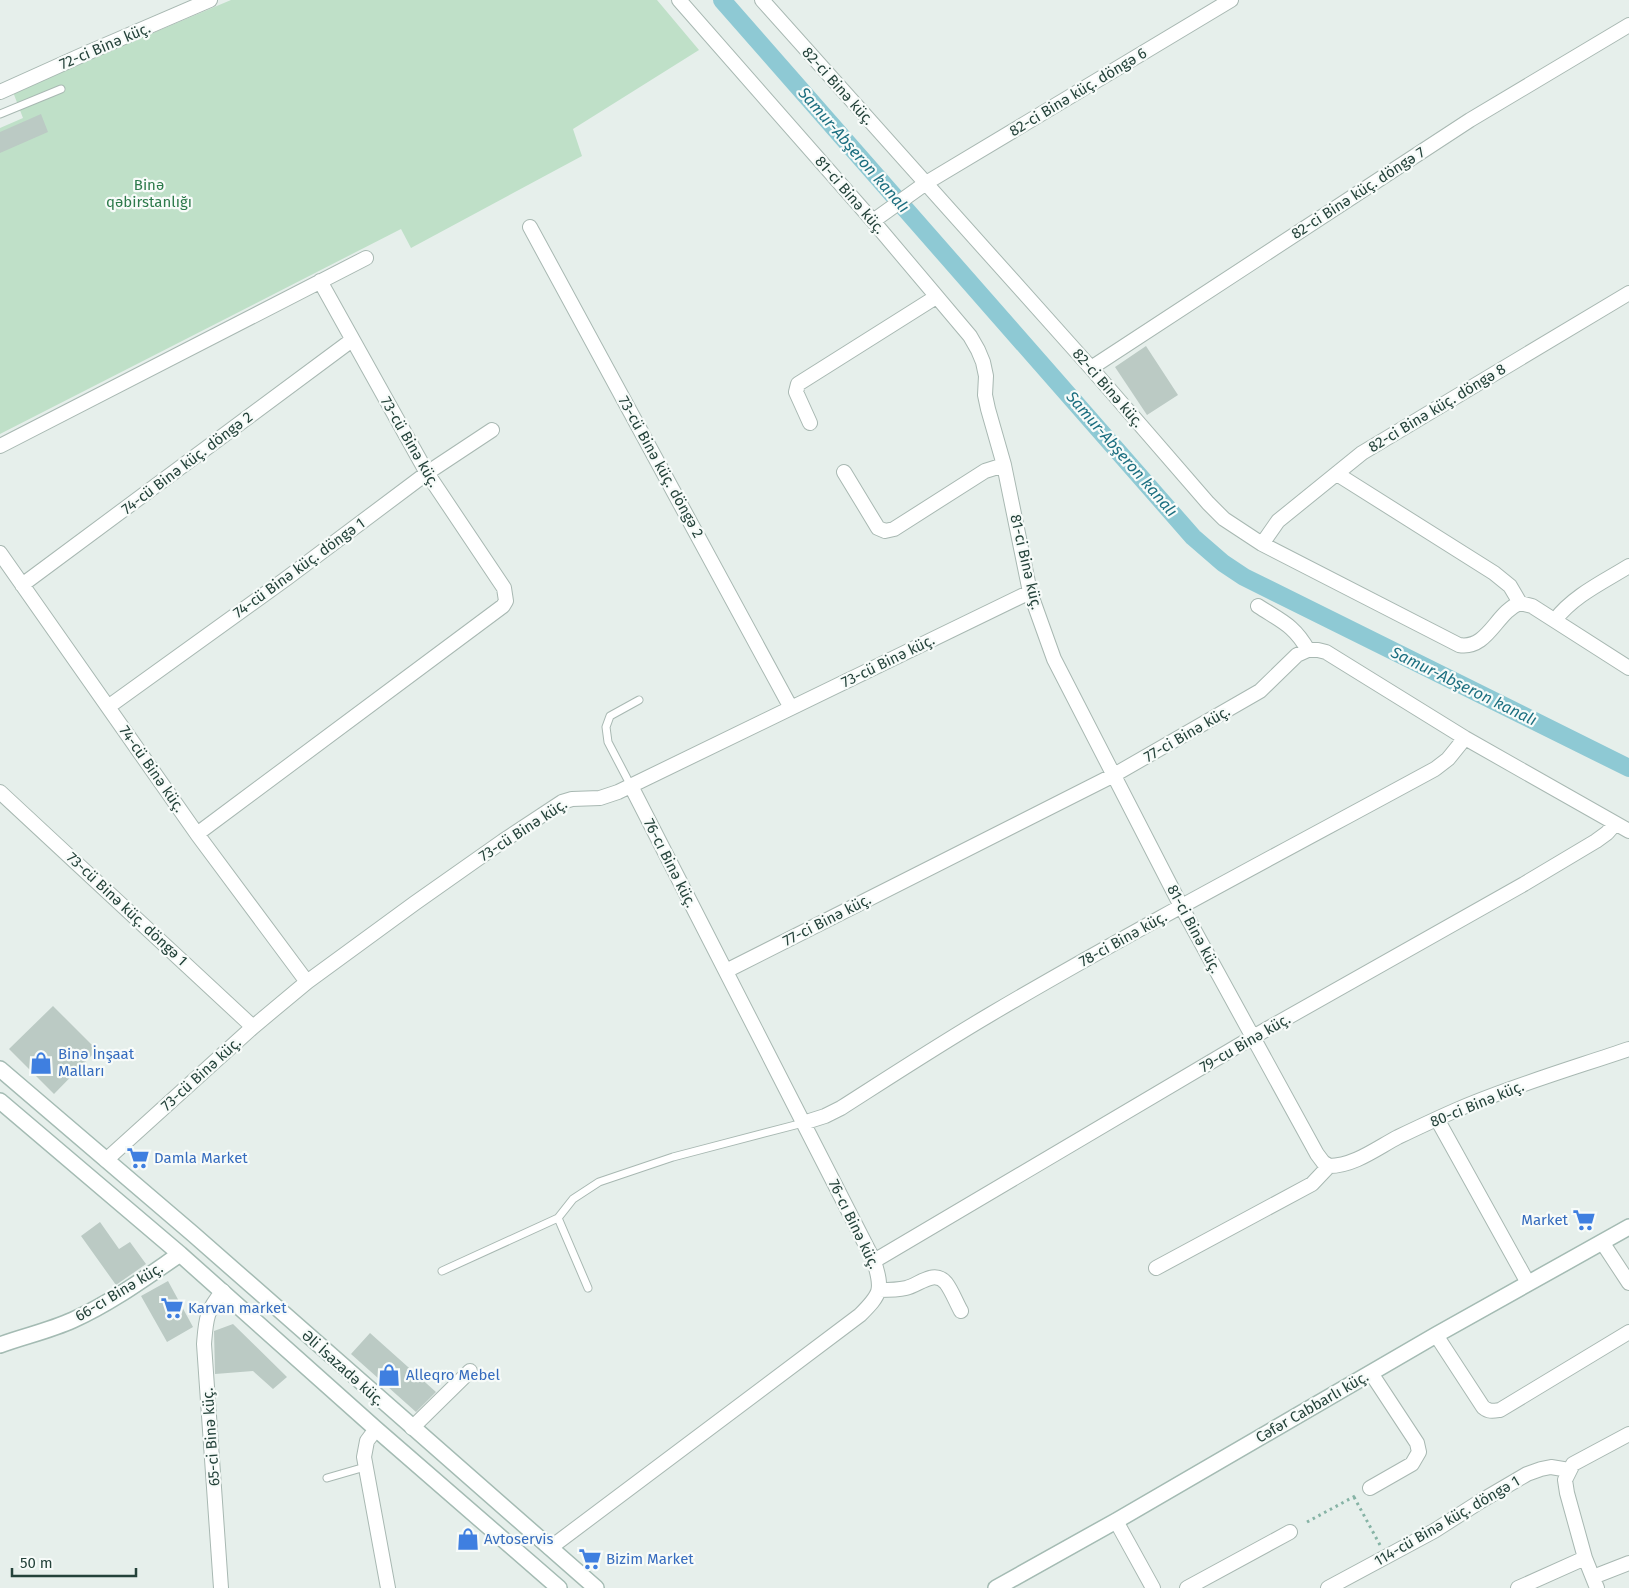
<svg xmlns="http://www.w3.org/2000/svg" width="1629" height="1588" font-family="'Fira Sans',sans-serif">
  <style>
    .green { fill: #bfe0c8 }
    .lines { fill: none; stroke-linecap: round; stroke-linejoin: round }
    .canal { stroke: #8ec9d4; stroke-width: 18 }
    .building { fill: #bbcac4 }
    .lane-casing { stroke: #a8b8b2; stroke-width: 9 }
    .street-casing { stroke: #a8b8b2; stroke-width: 16 }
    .secondary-casing { stroke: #a4bbb3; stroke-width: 18 }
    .path { stroke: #86b3a5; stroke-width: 3; stroke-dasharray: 2.5 4; stroke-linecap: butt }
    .lane { stroke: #fff; stroke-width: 7 }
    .street { stroke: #fff; stroke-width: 14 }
    .secondary { stroke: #fff; stroke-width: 15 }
    .labels { text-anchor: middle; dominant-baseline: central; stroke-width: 4.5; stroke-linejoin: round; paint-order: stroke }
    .street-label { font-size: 15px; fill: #24423a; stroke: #f7fbf9 }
    .park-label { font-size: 15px; fill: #2d7a4b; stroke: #f7fbf9 }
    .shop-label { font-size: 15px; fill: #366cbe; stroke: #f7fbf9; text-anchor: start }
    .water-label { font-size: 16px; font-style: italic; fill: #1c6f80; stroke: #f7fbf9 }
  </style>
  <rect width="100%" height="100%" fill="#e6efeb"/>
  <path class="green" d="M231 0H657L699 50 573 129 582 156 411 248 401 229 0 434V128L23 118 13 92Z"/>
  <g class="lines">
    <path class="canal" d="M722 0 1193 537 1223 563 1244 577 1629 768"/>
  </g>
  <path class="building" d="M41 114 48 132 0 153V132Z
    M1146 346 1178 395 1147 415 1115 367Z
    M53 1006 97 1050 54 1094 9 1049Z
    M100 1222 119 1249 130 1242 146 1264 116 1285 81 1236Z
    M168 1281 193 1327 167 1342 141 1296Z
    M233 1324 287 1377 273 1389 253 1371 215 1374 214 1331Z
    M370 1333 436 1392 416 1412 351 1354Z"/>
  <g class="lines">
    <defs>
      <path id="lane" d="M0 114 61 89
        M631 786 608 742 606 727 610 716 639 700
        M558 1218 588 1288
        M442 1271 558 1218 573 1199 599 1182 673 1157 803 1123
        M327 1478 365 1467"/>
      <path id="street" d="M679 0 873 221 970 336 978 350 983 362 986 376 985 395 988 409 1004 465 1030 592 1054 659 1181 906 1317 1154 1323 1162 1329 1166
        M762 0 1091 368 1208 503 1224 519 1262 544 1459 645C1488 650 1496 612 1520 603
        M0 92 80 56 210 0
        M873 221 926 183 1231 0
        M530 227 791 708
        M1091 368 1470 120 1629 25
        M810 423 796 392 798 384 936 297
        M0 446 366 258
        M844 472 878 528 885 531 894 529 985 471 1004 465
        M1337 474 1494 573 1510 586 1520 603
        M1262 544 1278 521 1362 453 1629 293
        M0 553 197 834 307 982
        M22 585 352 340
        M1520 603 1532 606 1629 668
        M1258 606C1281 621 1294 625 1308 650
        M1555 620C1573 596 1603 582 1629 566
        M108 707 287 578 427 473 492 430
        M0 792 253 1027
        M197 834 503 606 506 601 504 588 427 473 320 281
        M726 971 1114 775 1260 691 1297 655 1308 650H1318L1326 652 1465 738 1629 831
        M1437 1119 1528 1283
        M803 1123 825 1116 841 1108C891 1076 940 1044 991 1014 1137 928 1286 850 1435 769L1448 759 1465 738
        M106 1160 253 1027 307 982 415 903 503 841 562 802 572 799 600 798 618 792 1030 592
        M1329 1166C1354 1166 1377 1148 1398 1137 1419 1127 1440 1117 1461 1108 1515 1085 1573 1068 1629 1049
        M1602 1242 1629 1283
        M874 1261 1253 1037 1524 884 1596 841 1607 833 1615 824
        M1156 1268 1312 1184 1329 1166
        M879 1290C888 1290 897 1290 906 1288 919 1285 934 1269 946 1283 952 1291 956 1302 961 1311
        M1436 1335 1483 1407C1489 1412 1493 1411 1500 1410L1629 1332
        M412 1428 470 1371
        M376 1429 367 1441 364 1457 388 1588
        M1370 1488 1412 1464 1419 1452 1417 1443 1371 1373
        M1116 1521 1153 1588
        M550 1548 860 1315C881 1294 883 1290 874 1261L631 786
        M1593 1577 1629 1563
        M221 1588 204 1344C206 1319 206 1311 223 1291
        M1187 1588 1290 1532
        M1328 1588 1434 1531 1481 1501 1527 1474 1541 1469 1551 1467 1569 1470
        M1518 1588 1585 1558
        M1597 1588 1585 1558 1567 1493 1565 1480 1573 1464 1629 1434"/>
      <path id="secondary" d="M0 1069 193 1234 596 1588
        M0 1101 180 1254 376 1429 559 1588
        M0 1345C24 1336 49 1331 73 1320 111 1303 145 1278 180 1254
        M996 1588 1116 1521 1436 1335 1629 1227"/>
    </defs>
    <use href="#lane" class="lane-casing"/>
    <use href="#street" class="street-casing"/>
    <use href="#secondary" class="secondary-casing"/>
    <path class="path" d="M1354 1497 1380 1545
      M1307 1522 1357 1495"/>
    <use href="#lane" class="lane"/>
    <use href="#street" class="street"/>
    <use href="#secondary" class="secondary"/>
  </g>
  <defs>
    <symbol id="shop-bare" viewBox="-9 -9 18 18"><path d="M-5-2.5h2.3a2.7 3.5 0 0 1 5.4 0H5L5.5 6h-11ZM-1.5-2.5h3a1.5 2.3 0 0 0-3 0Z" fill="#3f7fe0" stroke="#f7fbf9" stroke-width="2.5" paint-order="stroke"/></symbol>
    <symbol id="supermarket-bare" viewBox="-9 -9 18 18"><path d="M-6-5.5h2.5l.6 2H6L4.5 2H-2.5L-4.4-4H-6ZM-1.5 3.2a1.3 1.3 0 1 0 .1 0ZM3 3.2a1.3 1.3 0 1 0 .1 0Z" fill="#3f7fe0" stroke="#f7fbf9" stroke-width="2.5" paint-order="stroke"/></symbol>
  </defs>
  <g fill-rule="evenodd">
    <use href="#shop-bare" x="25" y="1047" width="32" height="32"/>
    <use href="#supermarket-bare" x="122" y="1142" width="32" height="32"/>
    <use href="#supermarket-bare" x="1568" y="1204" width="32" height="32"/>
    <use href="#supermarket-bare" x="156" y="1292" width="32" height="32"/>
    <use href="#shop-bare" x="373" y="1359" width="32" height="32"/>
    <use href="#shop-bare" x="452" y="1523" width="32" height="32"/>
    <use href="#supermarket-bare" x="574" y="1543" width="32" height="32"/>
  </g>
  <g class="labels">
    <g class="street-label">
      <text transform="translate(105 46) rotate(-23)">72-ci Binə küç.</text>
      <text transform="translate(838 86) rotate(48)">82-ci Binə küç.</text>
      <text transform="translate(1078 92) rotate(-31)">82-ci Binə küç. döngə 6</text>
      <text transform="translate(1358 193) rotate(-33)">82-ci Binə küç. döngə 7</text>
      <text transform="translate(850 195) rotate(49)">81-ci Binə küç.</text>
      <text transform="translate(1108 388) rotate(49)">82-ci Binə küç.</text>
      <text transform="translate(1437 408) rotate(-31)">82-ci Binə küç. döngə 8</text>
      <text transform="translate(410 442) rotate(60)">73-cü Binə küç.</text>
      <text transform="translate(187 463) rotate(-37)">74-cü Binə küç. döngə 2</text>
      <text transform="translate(661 467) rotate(61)">73-cü Binə küç. döngə 2</text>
      <text transform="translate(1026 562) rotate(77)">81-ci Binə küç.</text>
      <text transform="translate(299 568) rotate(-36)">74-cü Binə küç. döngə 1</text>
      <text transform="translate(888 661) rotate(-26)">73-cü Binə küç.</text>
      <text transform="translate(1187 734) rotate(-30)">77-ci Binə küç.</text>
      <text transform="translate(152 769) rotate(55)">74-cü Binə küç.</text>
      <text transform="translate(523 830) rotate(-33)">73-cü Binə küç.</text>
      <text transform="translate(670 863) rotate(63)">76-cı Binə küç.</text>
      <text transform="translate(127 909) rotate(43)">73-cü Binə küç. döngə 1</text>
      <text transform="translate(827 920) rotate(-27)">77-ci Binə küç.</text>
      <text transform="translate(1194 929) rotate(62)">81-ci Binə küç.</text>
      <text transform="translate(1123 939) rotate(-29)">78-ci Binə küç.</text>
      <text transform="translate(1245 1043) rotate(-30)">79-cu Binə küç.</text>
      <text transform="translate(201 1074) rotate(-42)">73-cü Binə küç.</text>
      <text transform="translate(1477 1104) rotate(-22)">80-ci Binə küç.</text>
      <text transform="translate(854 1224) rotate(64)">76-cı Binə küç.</text>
      <text transform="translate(119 1292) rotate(-31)">66-cı Binə küç.</text>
      <text transform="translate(343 1368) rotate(42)">Əli İsazadə küç.</text>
      <text transform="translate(1312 1407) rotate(-30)">Cəfər Cabbarlı küç.</text>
      <text transform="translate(211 1437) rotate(-94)">65-ci Binə küç.</text>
      <text transform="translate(1447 1521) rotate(-30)">114-cü Binə küç. döngə 1</text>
    </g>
    <g class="park-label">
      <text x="149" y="185">Binə<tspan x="149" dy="17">qəbirstanlığı</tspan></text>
    </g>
    <g class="shop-label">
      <text x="58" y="1054">Binə İnşaat<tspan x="58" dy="17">Malları</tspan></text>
      <text x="154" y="1158">Damla Market</text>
      <text x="1568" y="1220" text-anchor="end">Market</text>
      <text x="188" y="1308">Karvan market</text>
      <text x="406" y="1375">Alleqro Mebel</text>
      <text x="484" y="1539">Avtoservis</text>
      <text x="606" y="1559">Bizim Market</text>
    </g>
    <g class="water-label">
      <text transform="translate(854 150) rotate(49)">Samur-Abşeron kanalı</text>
      <text transform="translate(1122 454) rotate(49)">Samur-Abşeron kanalı</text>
      <text transform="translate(1464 686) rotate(26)">Samur-Abşeron kanalı</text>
    </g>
  </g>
  <path d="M12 1568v8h124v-8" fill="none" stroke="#24423a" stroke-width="2.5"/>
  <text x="20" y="1568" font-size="15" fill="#24423a" stroke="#f7fbf9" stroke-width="4" paint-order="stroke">50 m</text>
</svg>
